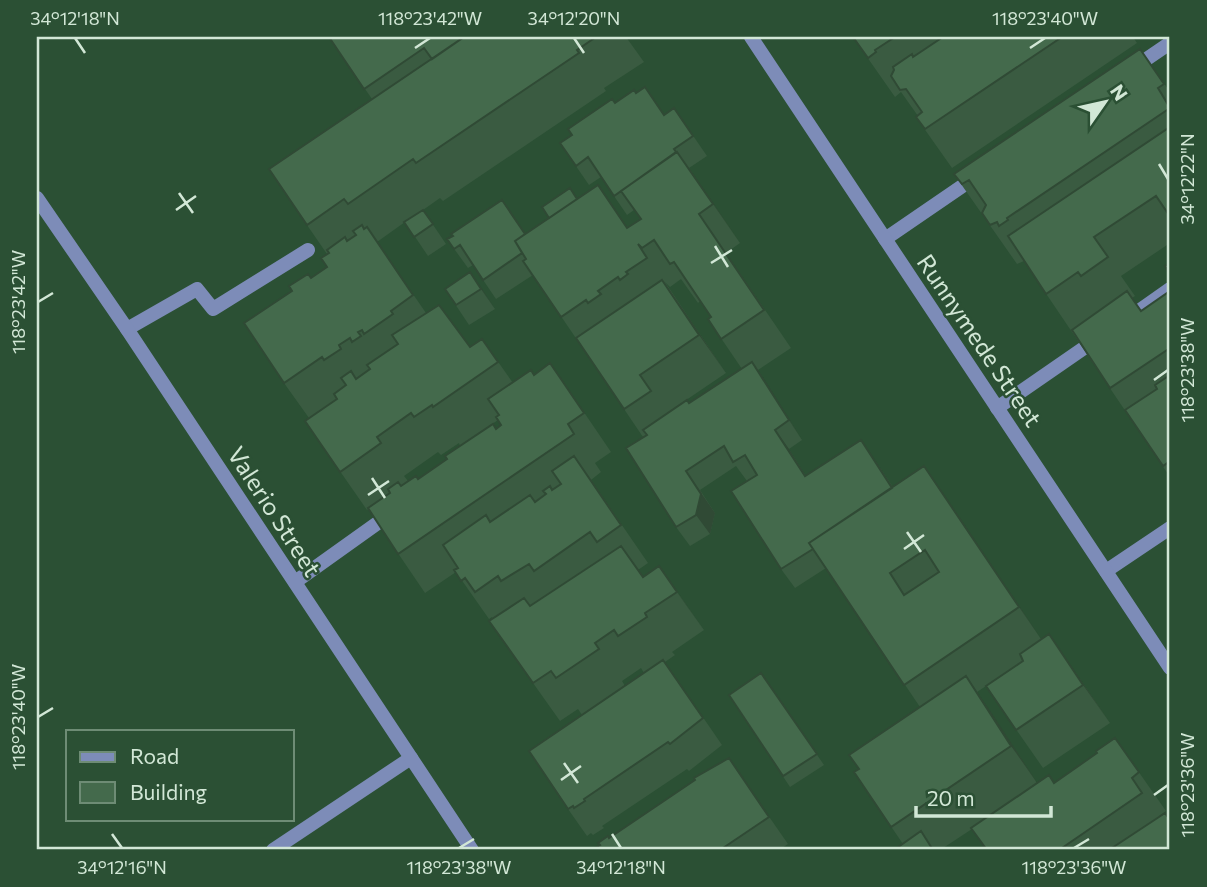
<svg xmlns="http://www.w3.org/2000/svg" width="1207" height="887" font-family="Commissioner,sans-serif">
  <style>
    .lines { fill: none; stroke-linecap: round; stroke-linejoin: round }
    .service { stroke: #7d8cb8; stroke-width: 14 }
    .minor { stroke: #7d8cb8; stroke-width: 14 }
    .wall { fill: #3a5b41; fill-rule: evenodd }
    .shaded-wall { fill: #304a35 }
    .building { fill: #446a4c; stroke: #304a35; stroke-width: 2; fill-rule: evenodd }
    .ticks { fill: none; stroke: #d2e7d6; stroke-width: 2.5 }
    .labels { text-anchor: middle; dominant-baseline: central; stroke-width: 5; stroke-linejoin: round; paint-order: stroke }
    .street-label { font-size: 24px; fill: #d2e7d6; stroke: #2b5034 }
    .neatline { fill: none; stroke: #d2e7d6; stroke-width: 2.5 }
    .ticks-label { font-size: 18px; text-anchor: middle; fill: #d2e7d6 }
  </style>
  <rect width="100%" height="100%" fill="#2b5034"/>
  <g class="lines">
    <path class="service" d="M1132 69 1170 43
      M885 239 977 176
      M1126 320 1170 289
      M127 329 197 289 213 309 308 250
      M997 408 1097 339
      M1106 571 1170 528
      M295 582 393 512
      M273 850 411 758"/>
    <path class="minor" d="M751 37 1170 668
      M37 198 127 329 472 850"/>
  </g>
  <path class="wall" d="M329 37H626L644 62 604 88 606 91 443 201 440 198 423 210 446 244 428 256 405 222 377 242 426 313 470 347 482 339 513 383 534 375 577 402 611 452 595 463 601 472 591 480 648 563 638 570 643 577 659 566 704 630 672 652 675 655 665 662 722 745 689 771 687 769 602 826 604 828 593 835 591 833 587 836 568 809 582 715 578 709 560 721 489 621 493 619 492 617 489 619 456 572 425 593 368 509 367 510 305 421 309 418 284 383 311 278 327 267V254L307 225 372 99ZM498 420 501 425 497 429 473 437ZM459 443 460 446 447 459 418 479 408 481 404 476 438 452 441 455ZM641 668 644 673 625 686 622 681Z
    M853 37H1133L1137 43 952 168 916 117 918 116 901 92 895 97Z
    M1140 49 1170 92V243L1121 276 1135 296 1132 298 1141 311 1170 291V477L1026 264 1024 261 1017 264 954 174Z
    M636 93 664 115 674 108 707 156 689 168 740 243 726 253 791 348 758 370 802 440 789 449 806 476 875 460 893 487 951 505 1041 639 1076 673 1110 723 1043 768 986 686 977 692 1037 783H1055L1097 753 1115 738 1166 811 1159 816 1170 850H987L972 829 940 850H894L903 844 854 772 859 769 920 707 826 568 795 588 781 569 757 475 747 481 736 466 700 490 715 513 710 534 690 546 676 527 643 437 533 275 496 299 473 265 468 268 447 239 525 234 577 199 628 227 640 219 634 210 627 215 601 177 589 185 560 143 615 103ZM681 279 698 303 700 301 711 317 708 319 742 369 689 403 667 413 726 373 665 282 670 287Z
    M470 272 495 309 469 325 445 289Z
    M761 673 824 765 790 787 729 695Z
    M747 785 788 844 779 850H597L609 838Z"/>
  <path class="shaded-wall" d="M677 152 705 191 740 243Z
    M470 272 484 292 495 309 481 289Z
    M662 280 689 318 726 373 699 335Z
    M752 362 766 382 802 440 789 420Z
    M775 430 789 449 818 496 805 476Z
    M861 440 875 460 906 508 892 488Z
    M924 466 951 505 1046 646 1019 607Z
    M686 471 715 513 710 534 696 515Z
    M659 566 686 605 704 630Z
    M1049 634 1076 673 1110 723 1083 685Z
    M966 676 993 715 1038 784 1011 746Z"/>
  <path class="building" d="M329 37H464L432 59 424 48 364 89Z
    M464 37H596L577 50 579 53 416 163 413 159 348 204 344 199 307 225 269 169Z
    M853 37H895L875 50 876 52 868 58Z
    M943 37H1062L925 129 916 117 922 112 906 89 900 90 891 76 894 70 893 67 912 54 913 57Z
    M1140 49 1164 84 1158 88 1170 108 1007 218 1008 220 999 226 997 222 990 225 982 213 986 205 969 180 962 184 954 174Z
    M645 87 664 115 674 108 693 136 674 149 676 152 614 196 588 157 576 166 560 143 572 135 568 129 612 99 615 103 634 90 636 93Z
    M1170 127V214L1169 215 1156 196 1094 237 1108 257 1081 276 1078 272 1046 294 1008 236Z
    M677 152 713 204 699 214 764 310 721 339 708 319 711 317 674 262 670 264 654 240 642 248 638 244 647 258 626 272 628 274 620 280 618 277 598 291 601 294 588 303 586 300 561 317 523 261 526 259 515 241 598 185 627 228 641 219 621 191Z
    M570 188 577 199 549 218 542 207Z
    M502 200 525 234 515 241 522 253 483 280 460 245 454 249 447 239 453 236 451 234Z
    M423 210 433 224 414 237 404 222Z
    M362 225 364 229 367 227 413 295 391 311 393 314 364 334 362 330 358 332 361 336 352 342 350 338 339 345 341 349 324 360 322 357 284 383 244 323 292 291 289 286 308 274 311 278 327 267 321 258 329 253 327 250 345 237 347 241 356 235 353 231Z
    M1170 263V275L1165 266Z
    M470 272 481 289 456 305 445 289Z
    M662 280 699 335 640 375 651 391 624 409 576 338Z
    M1127 291 1141 311 1170 291V348L1110 388 1072 330Z
    M439 305 470 347 482 339 498 362 433 407 432 405 414 417 411 413 377 437 381 443 340 472 305 421 337 399 334 394 346 385 341 378 351 371 356 379 370 369 367 365 398 344 392 335Z
    M752 362 789 420 775 430 805 476 861 440 892 488 809 543 813 549 781 569 731 491 757 475 745 455 733 462 724 446 686 471 701 494 696 515 676 527 626 448 647 435 643 430 687 400 689 403Z
    M550 363 584 413 568 424 574 434 398 554 368 508 390 493 388 489 398 482 401 486 416 476 418 479 447 459 445 456 493 424 496 429 501 425 496 417 499 415 488 399 531 370 534 375Z
    M1170 375V461L1163 466 1125 410 1157 389 1155 385Z
    M574 456 621 525 597 542 590 532 534 571 529 564 501 581 498 576 475 592 465 578 461 581 454 570 458 568 443 545 486 515 490 522 530 495 535 502 546 494 543 491 550 486 552 490 561 484 552 471Z
    M924 466 1019 607 904 685 809 543ZM925 550 939 572 904 595 890 573Z
    M621 546 643 577 659 566 677 592 645 613 647 617 618 636 614 630 595 643 599 649 556 678 551 671 533 683 489 621 524 598 530 606Z
    M1049 634 1083 685 1016 730 986 686 1023 661 1020 654Z
    M663 660 703 718 670 744 668 742 584 799 585 801 574 808 573 806 568 809 529 751Z
    M761 673 817 754 783 776 729 695Z
    M966 676 1011 746 891 827 854 772 859 769 849 755Z
    M1115 738 1139 772 1132 778 1142 793 1059 850H987L971 828 1049 775 1054 783 1097 753 1096 751Z
    M729 758 769 817 720 850H597L595 848 600 845 598 843 608 836 609 838 695 780 694 778Z
    M1165 813 1170 820V850H1109Z
    M921 831 933 850H894Z"/>
  <path class="ticks" d="M75 38 85 53M574 38 584 53M415 48 430 38M1030 48 1045 38M1159 164 1168 179M179 193 193 213M176 210 196 196M715 246 728 267M711 263 732 250M38 302 53 293M1154 380 1168 370M372 478 385 498M368 495 389 481M907 532 921 552M904 549 924 535M38 717 53 708M564 763 578 783M561 780 581 766M1154 795 1168 785M112 834 122 848M612 834 621 848M459 848 474 839M1074 848 1089 839"/>
  <g class="labels">
    <g class="street-label">
      <text transform="translate(980 340) rotate(56)">Runnymede Street</text>
      <text transform="translate(275 511) rotate(57)">Valerio Street</text>
    </g>
  </g>
  <rect width="1207" height="887" fill="none" stroke="#2b5034" stroke-width="77"/>
  <rect x="66" y="730" width="228" height="91" fill="#2b5034" stroke="#6e8c75" stroke-width="2"/>
  <rect x="80" y="752" width="35" height="10" fill="#7d8cb8" stroke="#6e8c75" stroke-width="2"/>
  <text x="130" y="764" font-size="21" fill="#d2e7d6">Road</text>
  <rect x="80" y="782" width="35" height="21" fill="#446a4c" stroke="#6e8c75" stroke-width="2"/>
  <text x="130" y="800" font-size="21" fill="#d2e7d6">Building</text>
  <g transform="translate(1105 102) rotate(56)" stroke="#2b5034" stroke-width="5" paint-order="stroke">
  <path d="M0-5L12 26L0 18L-12 26Z" fill="#d2e7d6"/>
  <text y="-10" font-size="19" font-weight="bold" text-anchor="middle" fill="#d2e7d6">N</text>
  </g>
  <path d="M916 806v10h135v-10" fill="none" stroke="#d2e7d6" stroke-width="3.5"/>
  <text x="927" y="806" font-size="21" fill="#d2e7d6" stroke="#2b5034" stroke-width="5" paint-order="stroke">20 m</text>
  <rect x="38" y="38" width="1130" height="810" class="neatline"/>
  <g class="ticks-label">
    <text x="75" y="25">34°12'18"N</text>
    <text x="430" y="25">118°23'42"W</text>
    <text x="574" y="25">34°12'20"N</text>
    <text x="1045" y="25">118°23'40"W</text>
    <text transform="translate(1188 179) rotate(-90)" y="6">34°12'22"N</text>
    <text transform="translate(19 302) rotate(-90)" y="6">118°23'42"W</text>
    <text transform="translate(1188 370) rotate(-90)" y="6">118°23'38"W</text>
    <text transform="translate(19 717) rotate(-90)" y="6">118°23'40"W</text>
    <text transform="translate(1188 785) rotate(-90)" y="6">118°23'36"W</text>
    <text x="122" y="874">34°12'16"N</text>
    <text x="459" y="874">118°23'38"W</text>
    <text x="621" y="874">34°12'18"N</text>
    <text x="1074" y="874">118°23'36"W</text>
  </g>
</svg>
